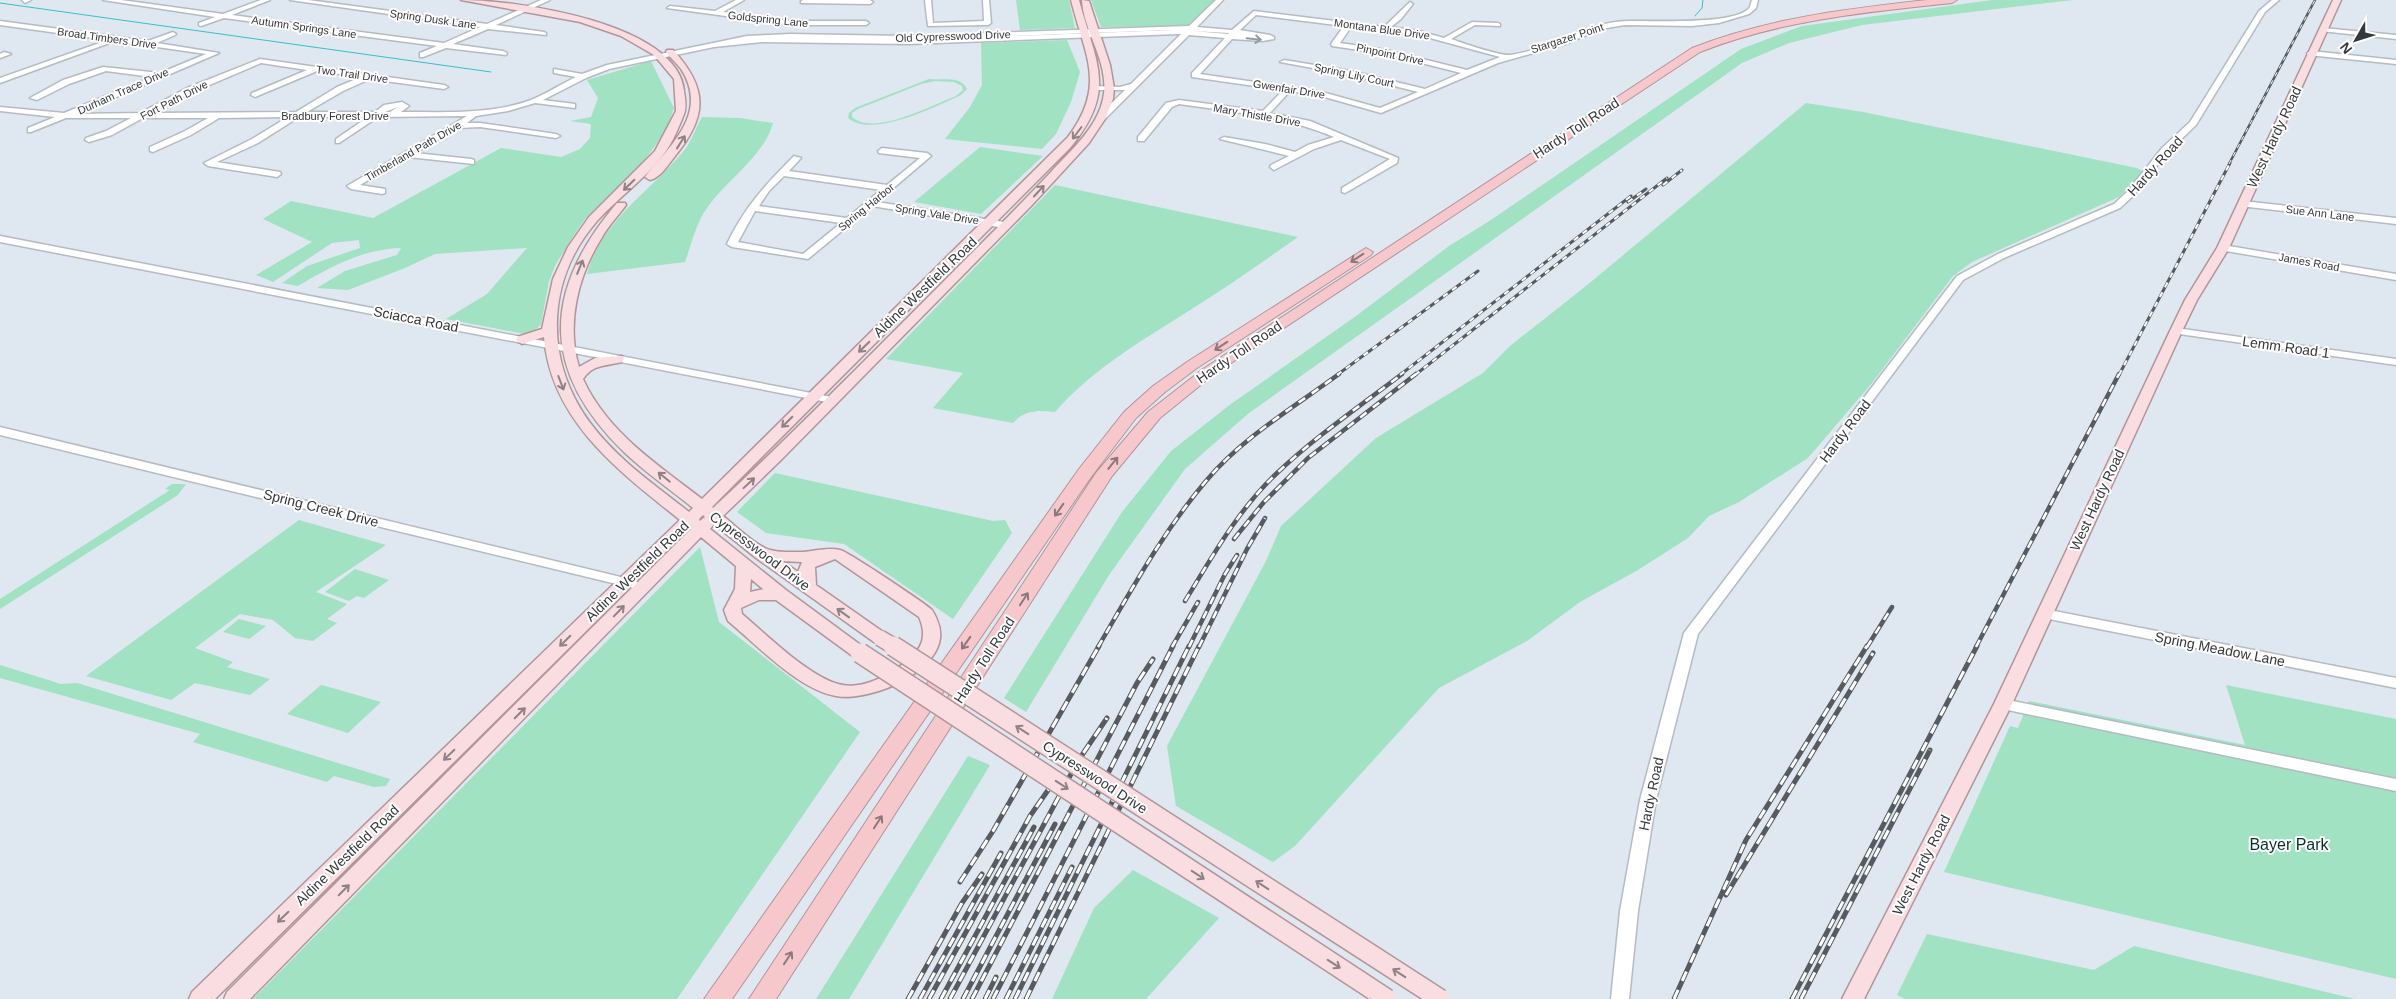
<svg xmlns="http://www.w3.org/2000/svg" width="2396" height="999" font-family="Helvetica,sans-serif">
  <style>
    .green { fill: #a0e2c2; fill-rule: evenodd }
    .lines { fill: none; stroke-linecap: round; stroke-linejoin: round }
    .stream { stroke: #35c1ca; stroke-width: 1 }
    .minor-casing { stroke: #b3bbc3; stroke-width: 3 }
    .major-casing { stroke: #b29599; stroke-width: 3 }
    .highway-casing { stroke: #b29599; stroke-width: 2 }
    .minor { fill: #fff; fill-rule: evenodd }
    .major { fill: #fadde0; fill-rule: evenodd }
    .highway { fill: #f6c7cb; fill-rule: evenodd }
    .rail-far3-casing { stroke: #575b60; stroke-width: 2.5 }
    .rail-far2-casing { stroke: #575b60; stroke-width: 3 }
    .rail-far1-casing { stroke: #575b60; stroke-width: 4.5 }
    .rail-casing { stroke: #575b60; stroke-width: 5 }
    .rail-far3 { stroke: #fff; stroke-width: 1; stroke-dasharray: 4.5; stroke-linecap: butt }
    .rail-far2 { stroke: #fff; stroke-width: 2; stroke-dasharray: 5.5; stroke-linecap: butt }
    .rail-far1 { stroke: #fff; stroke-width: 2.5; stroke-dasharray: 8; stroke-linecap: butt }
    .rail { stroke: #fff; stroke-width: 3; stroke-dasharray: 10; stroke-linecap: butt }
    .major-bridge-far1-casing { stroke: #b29599; stroke-width: 18; stroke-linecap: butt }
    .major-bridge-casing { stroke: #b29599; stroke-width: 22; stroke-linecap: butt }
    .major-bridge-far1 { stroke: #fadde0; stroke-width: 15 }
    .major-bridge { stroke: #fadde0; stroke-width: 19 }
    .oneway { stroke: #9a9b9d }
    .oneway2 { stroke: #8d8285 }
    .oneway3 { stroke: #8b787c }
    .labels { text-anchor: middle; dominant-baseline: central; stroke-width: 4; stroke-linejoin: round; paint-order: stroke }
    .far-street-label { font-size: 11px; fill: #34373b; stroke: #fff }
    .street-label { font-size: 14px; fill: #34373b; stroke: #fff }
    .near-park-label { font-size: 16px; fill: #053423; stroke: #fff }
  </style>
  <rect width="100%" height="100%" fill="#dfe7f0"/>
  <path class="green" d="M1016 0H1069L1075 28 1020 30Z
    M1091 0H1214L1188 26 1101 27Z
    M1992 0H2073L1862 25 1789 43 1742 63 1249 413 1185 469 1109 575 1026 712 1004 698 1122 512 1171 451 1231 404 1356 316 1449 246 1488 222 1741 49 1802 26Z
    M1067 40 1080 72 1071 102 1056 134 1042 149 945 139 970 107 982 85 981 43Z
    M651 61 674 108 666 131 641 165 585 219 574 235 556 264 549 281 541 324 535 331 525 334 446 319 487 294 527 248 435 254 405 268 348 290 317 288 345 271 397 255 401 248C363 249 330 267 298 286L282 283 307 266 360 248 359 240 332 243 273 282 256 275 312 242 263 219 291 201 373 218 501 148 561 157 580 149 590 138 591 124 570 121 591 117 598 98 587 80Z
    M929 79C941 81 960 75 967 89L961 95C936 106 873 139 848 118L849 113 855 108ZM935 81 954 82 962 86 963 90 956 96C932 105 874 137 852 117V113L858 109 921 84Z
    M1806 103 1863 112 2137 168 2144 172 2119 197 1972 262 1953 276 1872 383 1808 458 1739 502 1709 516 1688 538 1638 570 1580 602 1527 641 1439 688 1295 846 1273 862 1176 806 1167 746 1266 561 1281 526 1376 438 1483 373 1510 346 1586 286Z
    M702 117 740 118 773 123C763 158 727 179 707 208 696 223 691 245 685 262L587 274C602 219 653 190 686 148 693 138 696 127 702 117Z
    M980 147 1043 156 981 214 914 202Z
    M1055 185 1298 237C1265 260 1232 284 1198 305 1148 337 1094 367 1055 412 1039 410 1024 410 1013 423L933 408 963 373 886 359Z
    M775 473 993 521 1005 520 1012 533 953 619 844 544 766 533 737 512Z
    M172 484H186L178 495 0 609V599L170 490 165 489Z
    M299 520 386 545 316 592 347 604 327 619 337 623 313 641 295 638 273 620 240 614 195 648 233 662 227 667 270 679 250 695 195 683 171 700 86 676Z
    M700 547 719 622 860 732 677 999H253Z
    M355 569 389 580 364 598 357 596 349 601 325 592Z
    M239 619 266 626 249 639 223 632Z
    M0 665 61 684 77 683 390 779 386 786 374 787 334 776 327 782 193 742 200 734 0 678Z
    M321 685H322L381 702 348 733 287 714Z
    M2226 685 2396 719V979L1944 872 2010 726 2018 728 2029 701 2245 745Z
    M968 756 990 765 849 999H816Z
    M1133 870 1219 918 1146 999H1052L1094 908Z
    M1927 934 2094 970 2134 946 2355 999H1905L1897 995Z"/>
  <g class="lines">
    <path class="stream" d="M0 3 491 72
      M1695 16 1702 8 1703 0"/>
    <defs>
      <path id="minor" d="M22 0H31L25 3Z
        M103 0H121L223 14 261 0H270L232 15 444 43 480 27 290 0H308L487 24 541 0H550L496 25 544 32 546 33V35L488 29 453 44 503 51 507 53 506 55 446 48 423 57H420V53L437 46 224 18 201 26 199 25V23L215 17Z
        M736 0H744L723 12 792 21H866L869 23 866 25H792L667 8 670 6 715 11Z
        M803 0H870L873 2 870 4 801 3V1Z
        M925 0H931L933 23 984 21 983 0H989L991 23 988 25 928 26Z
        M1216 0H1223L1197 27 1232 30 1254 11 1384 27 1410 2 1413 4 1412 5 1401 19 1391 27 1419 31 1444 38 1472 22 1498 23 1500 24V26L1475 25 1451 39C1463 43 1499 56 1510 55 1550 50 1585 22 1627 21 1649 20 1737 26 1750 7 1750 7 1752 0 1752 0H1758L1756 8 1749 14 1719 23 1692 26 1625 25 1601 29 1565 44 1498 63 1381 113 1321 96 1290 91 1270 113 1310 121 1398 158 1397 163 1345 193 1342 192V188L1390 159 1341 140 1314 149 1274 170 1270 167 1271 165 1289 156 1220 139 1224 137 1265 144 1295 152 1308 145 1334 137C1284 116 1232 112 1179 104L1172 107 1144 141H1138V137L1166 103 1179 100 1263 111 1283 90 1192 77V73L1225 38 1189 35 1103 121H1097V117L1125 90H1096L1092 88 1093 86 1120 87 1131 84 1181 34H1179L909 44 762 42 714 47 609 69 586 78 543 100 575 104V108L535 103 508 111 476 116 467 123H480L556 134 560 136 556 138 480 127 459 128 415 153 471 159 474 160V164L408 157 360 185 385 189V193L382 194 351 189 347 186 467 116 378 117 339 143H336V139L368 117H299L258 143 217 162 280 172 281 174 277 177 208 166 204 163 252 139 288 117 219 118 191 135 153 152 150 151V147L185 131 208 118H143L112 135 89 142 85 140 86 138 106 131 131 118H66L31 132H28V128L55 117 0 111V107L64 113 152 77 106 71 69 84 37 100 30 98 63 80 103 67 160 73 206 54 115 41 0 83V78L108 40 0 25V21L148 41 173 32 176 34 175 35 157 43 219 53 77 114 140 113 187 88 260 59 444 85 448 87 444 89 370 79 343 91 307 112H375L384 105 402 102 409 106 401 112C444 112 490 115 531 100 546 94 561 84 576 77L554 73V69L582 74 607 65 747 36 790 34 903 36 1189 26ZM1256 15 1344 26 1331 44 1332 46 1386 54 1461 73 1425 89 1351 71 1284 60 1280 62 1351 75 1418 92 1380 108 1322 92 1200 74 1232 39 1263 41 1274 39V37L1270 35 1240 30ZM1351 27 1419 35 1500 57 1467 70 1386 50 1340 43ZM1170 30H1173L934 39ZM1193 31 1229 33 1228 34ZM261 63 307 70 252 93 251 95 255 97 317 71 361 77 337 87 296 112 152 113 193 92ZM398 107 390 112H385Z
        M2272 0H2279L2265 12 2196 125 2168 152 2134 195 2120 208 2004 258 1963 280 1698 634 1656 800 1638 911 1629 999H1611L1620 911 1640 800 1684 633 1957 276 1998 254 2114 204 2128 191 2162 148 2190 122 2259 11Z
        M2323 28 2396 35V39L2321 31V29Z
        M2311 51 2396 60V64L2308 55 2307 53Z
        M4 52 11 54 0 58V54Z
        M882 148 927 153 931 156 877 202 1004 222 1009 225 1004 228 872 206 808 259 732 247 727 244C744 208 766 184 794 156L801 158 789 171 887 185 920 158 879 153 878 151ZM784 176 881 190 847 218 759 206 769 191ZM755 211 841 223 803 254 738 242Z
        M2243 201 2396 218V224L2240 206 2238 204Z
        M0 236 832 397 838 400 832 403 0 242Z
        M2223 245 2396 274V280L2220 250 2218 248Z
        M2176 328 2396 359V365L2172 333V329Z
        M0 427 633 580 640 584 633 588 0 435Z
        M2044 609 2396 678V688L2039 617 2037 614 2039 611Z
        M2003 699 2396 779V791L1998 708 1996 704 1998 700Z"/>
      <path id="major" d="M461 0C515 0 678 23 684 91 685 98 687 107 684 114 679 127 672 144 663 155 644 180 618 198 597 221 545 281 544 361 591 424 617 459 655 485 689 512L693 508C671 490 646 473 625 453 540 371 542 291 617 203H625L626 205C618 216 608 226 601 239 578 276 566 324 579 367L595 358 622 356 624 359 622 362C606 366 593 364 583 379 607 432 658 465 702 499L1068 137C1107 85 1085 56 1071 0H1079C1096 64 1118 90 1070 148L712 507 713 508C798 429 879 346 961 264 992 233 1022 203 1051 172 1071 150 1097 128 1103 99 1111 65 1083 31 1082 0L1089 1 1110 65 1114 88 1113 99 1105 119 1089 143 1032 205 780 461 723 516C736 526 750 541 765 548 774 553 793 552 803 552 814 551 829 547 840 550 847 551 926 604 932 610 934 613 936 617 937 620 958 666 872 703 836 696 798 689 757 645 728 621L724 610 735 589 736 566 701 537 250 999H224L227 992 691 529 690 528 215 999H189L192 992 680 520C619 471 551 421 544 337L522 344 516 340 517 337 542 329 553 279 568 247 589 217 655 151 676 111 674 79 654 55 621 36 580 22ZM703 515 705 517 700 521 699 519ZM714 524 756 558 874 642 880 644 886 642 888 638 886 634 816 585 815 567 835 559 919 617C927 635 923 648 908 660 890 675 862 691 838 684 807 675 767 635 742 614L741 608 759 600H776L854 657 860 659 866 657 869 653 866 649 786 590 710 529ZM782 561 800 562H802L798 572ZM751 579 763 589H764L750 592Z
        M2333 0H2341L2229 248 2197 300 2182 331 2012 704 1864 999H1842L1994 704 2170 331 2185 300 2217 248Z
        M667 50H673C708 88 708 116 675 156 669 164 660 178 650 180L645 177C669 146 710 114 681 69 677 63 670 58 666 52Z"/>
      <path id="highway" d="M1927 0H1957L1952 3C1866 12 1781 20 1700 52L1213 375 1160 418 1112 476 776 999H749L1096 473 1148 412 1203 369 1692 48C1768 18 1846 9 1927 0Z
        M1366 248 1373 252 1371 255 1197 368 1165 392 1136 418 1091 477 732 999H704L1079 469 1124 412 1153 386 1187 362Z"/>
    </defs>
    <use href="#minor" class="minor-casing"/>
    <use href="#major" class="major-casing"/>
    <use href="#highway" class="highway-casing"/>
    <use href="#minor" class="minor"/>
    <use href="#major" class="major"/>
    <use href="#highway" class="highway"/>
    <defs>
      <path id="rail-far3" d="M2229 164 2315 0"/>
      <path id="rail-far2" d="M1663 185 1682 170
        M1628 202 1646 189
        M1337 375 1478 271
        M1400 375 1631 196
        M1415 375 1667 178
        M2119 375 2230 163"/>
      <path id="rail-far1" d="M1234 539 1264 502 1308 458 1416 374
        M1185 601C1212 557 1238 510 1276 474 1315 437 1360 406 1402 374
        M1098 647C1132 589 1162 533 1206 481 1242 438 1294 407 1339 374
        M1172 647 1198 602
        M1189 647 1225 574 1237 555
        M1199 647 1247 549 1265 518
        M1867 647 1892 607
        M1976 647 2119 374"/>
      <path id="rail" d="M960 882 993 831 1099 646
        M1726 895 1873 653
        M908 999 962 903 982 874
        M920 999 1001 853
        M929 999 1030 816 1053 783
        M941 999 1034 827
        M950 999 1078 761 1107 718
        M963 999 1055 824
        M972 999 1137 683 1153 659
        M985 999 996 977
        M993 999 1173 646
        M1006 999 1072 867
        M1015 999 1189 646
        M1026 999 1199 646
        M1674 999 1746 840 1867 646
        M1792 999 1977 646
        M1801 999 1930 750"/>
    </defs>
    <use href="#rail-far3" class="rail-far3-casing"/>
    <use href="#rail-far2" class="rail-far2-casing"/>
    <use href="#rail-far1" class="rail-far1-casing"/>
    <use href="#rail" class="rail-casing"/>
    <use href="#rail-far3" class="rail-far3"/>
    <use href="#rail-far2" class="rail-far2"/>
    <use href="#rail-far1" class="rail-far1"/>
    <use href="#rail" class="rail"/>
    <defs>
      <path id="major-bridge-far1" d="M880 638 895 647"/>
      <path id="major-bridge" d="M893 646 1440 999
        M860 653 1387 999"/>
    </defs>
    <use href="#major-bridge-far1" class="major-bridge-far1-casing"/>
    <use href="#major-bridge" class="major-bridge-casing"/>
    <use href="#major-bridge-far1" class="major-bridge-far1"/>
    <use href="#major-bridge" class="major-bridge"/>
  </g>
  <defs><path id="oneway-shaft" d="M-6 0H5M1.5-3L5.5 0L1.5 3" fill="none" stroke-width="1.6" stroke-linecap="round" stroke-linejoin="round" transform="scale(1.25)"/></defs>
  <use class="oneway" href="#oneway-shaft" transform="translate(1254 39) rotate(6)"/>
  <g class="oneway2">
    <use href="#oneway-shaft" transform="translate(1077 133) rotate(127)"/>
    <use href="#oneway-shaft" transform="translate(681 142) rotate(-58)"/>
    <use href="#oneway-shaft" transform="translate(629 185) rotate(136)"/>
    <use href="#oneway-shaft" transform="translate(1039 191) rotate(-47)"/>
    <use href="#oneway-shaft" transform="translate(580 267) rotate(-68)"/>
    <use href="#oneway-shaft" transform="translate(864 347) rotate(136)"/>
    <use href="#oneway-shaft" transform="translate(561 383) rotate(69)"/>
    <use href="#oneway-shaft" transform="translate(787 422) rotate(135)"/>
    <use href="#oneway-shaft" transform="translate(664 477) rotate(-141)"/>
    <use href="#oneway-shaft" transform="translate(749 483) rotate(-43)"/>
    <use href="#oneway-shaft" transform="translate(619 611) rotate(-46)"/>
    <use href="#oneway-shaft" transform="translate(843 613) rotate(-144)"/>
    <use href="#oneway-shaft" transform="translate(565 641) rotate(135)"/>
    <use href="#oneway-shaft" transform="translate(520 713) rotate(-45)"/>
    <use href="#oneway-shaft" transform="translate(1022 730) rotate(-147)"/>
    <use href="#oneway-shaft" transform="translate(449 755) rotate(136)"/>
    <use href="#oneway-shaft" transform="translate(1062 785) rotate(33)"/>
    <use href="#oneway-shaft" transform="translate(1198 875) rotate(33)"/>
    <use href="#oneway-shaft" transform="translate(1262 885) rotate(-147)"/>
    <use href="#oneway-shaft" transform="translate(344 890) rotate(-45)"/>
    <use href="#oneway-shaft" transform="translate(283 917) rotate(136)"/>
    <use href="#oneway-shaft" transform="translate(1334 964) rotate(33)"/>
    <use href="#oneway-shaft" transform="translate(1399 973) rotate(-147)"/>
  </g>
  <g class="oneway3">
    <use href="#oneway-shaft" transform="translate(1357 258) rotate(147)"/>
    <use href="#oneway-shaft" transform="translate(1221 346) rotate(147)"/>
    <use href="#oneway-shaft" transform="translate(1113 463) rotate(-51)"/>
    <use href="#oneway-shaft" transform="translate(1059 510) rotate(125)"/>
    <use href="#oneway-shaft" transform="translate(1024 599) rotate(-57)"/>
    <use href="#oneway-shaft" transform="translate(966 643) rotate(125)"/>
    <use href="#oneway-shaft" transform="translate(878 822) rotate(-57)"/>
    <use href="#oneway-shaft" transform="translate(788 958) rotate(-57)"/>
  </g>
  <g class="labels">
    <g class="far-street-label">
      <text transform="translate(433 19) rotate(8)">Spring Dusk Lane</text>
      <text transform="translate(768 19) rotate(6)">Goldspring Lane</text>
      <text transform="translate(304 27) rotate(8)">Autumn Springs Lane</text>
      <text transform="translate(1382 29) rotate(8)">Montana Blue Drive</text>
      <text transform="translate(953 36) rotate(-2)">Old Cypresswood Drive</text>
      <text transform="translate(107 38) rotate(8)">Broad Timbers Drive</text>
      <text transform="translate(1567 38) rotate(-18)">Stargazer Point</text>
      <text transform="translate(1390 54) rotate(12)">Pinpoint Drive</text>
      <text transform="translate(352 74) rotate(8)">Two Trail Drive</text>
      <text transform="translate(1354 75) rotate(12)">Spring Lily Court</text>
      <text transform="translate(1289 89) rotate(9)">Gwenfair Drive</text>
      <text transform="translate(123 91) rotate(-24)">Durham Trace Drive</text>
      <text transform="translate(174 100) rotate(-27)">Fort Path Drive</text>
      <text transform="translate(1257 115) rotate(10)">Mary Thistle Drive</text>
      <text x="335" y="116">Bradbury Forest Drive</text>
      <text transform="translate(413 151) rotate(-30)">Timberland Path Drive</text>
      <text transform="translate(866 207) rotate(-39)">Spring Harbor</text>
      <text transform="translate(2320 213) rotate(7)">Sue Ann Lane</text>
      <text transform="translate(937 214) rotate(9)">Spring Vale Drive</text>
      <text transform="translate(2309 262) rotate(10)">James Road</text>
    </g>
    <g class="street-label">
      <text transform="translate(1576 128) rotate(-33)">Hardy Toll Road</text>
      <text transform="translate(2274 137) rotate(-65)">West Hardy Road</text>
      <text transform="translate(2155 166) rotate(-48)">Hardy Road</text>
      <text transform="translate(925 287) rotate(-44)">Aldine Westfield Road</text>
      <text transform="translate(416 319) rotate(11)">Sciacca Road</text>
      <text transform="translate(2286 347) rotate(8)">Lemm Road 1</text>
      <text transform="translate(1239 352) rotate(-34)">Hardy Toll Road</text>
      <text transform="translate(1845 431) rotate(-53)">Hardy Road</text>
      <text transform="translate(2097 500) rotate(-65)">West Hardy Road</text>
      <text transform="translate(321 508) rotate(14)">Spring Creek Drive</text>
      <text transform="translate(760 551) rotate(37)">Cypresswood Drive</text>
      <text transform="translate(637 571) rotate(-44)">Aldine Westfield Road</text>
      <text transform="translate(2220 649) rotate(11)">Spring Meadow Lane</text>
      <text transform="translate(984 660) rotate(-57)">Hardy Toll Road</text>
      <text transform="translate(1095 777) rotate(33)">Cypresswood Drive</text>
      <text transform="translate(1651 794) rotate(-78)">Hardy Road</text>
      <text transform="translate(347 855) rotate(-44)">Aldine Westfield Road</text>
      <text transform="translate(1921 865) rotate(-63)">West Hardy Road</text>
    </g>
    <g class="near-park-label">
      <text x="2289" y="844">Bayer Park</text>
    </g>
  </g>
  <g transform="translate(2356 40) rotate(231)" stroke="#ffffff" stroke-width="4" paint-order="stroke">
  <path d="M0-4L9 19L0 12L-9 19Z" fill="#34373b"/>
  <text y="-8" font-size="14" font-weight="bold" text-anchor="middle" fill="#34373b">N</text>
  </g>
</svg>
